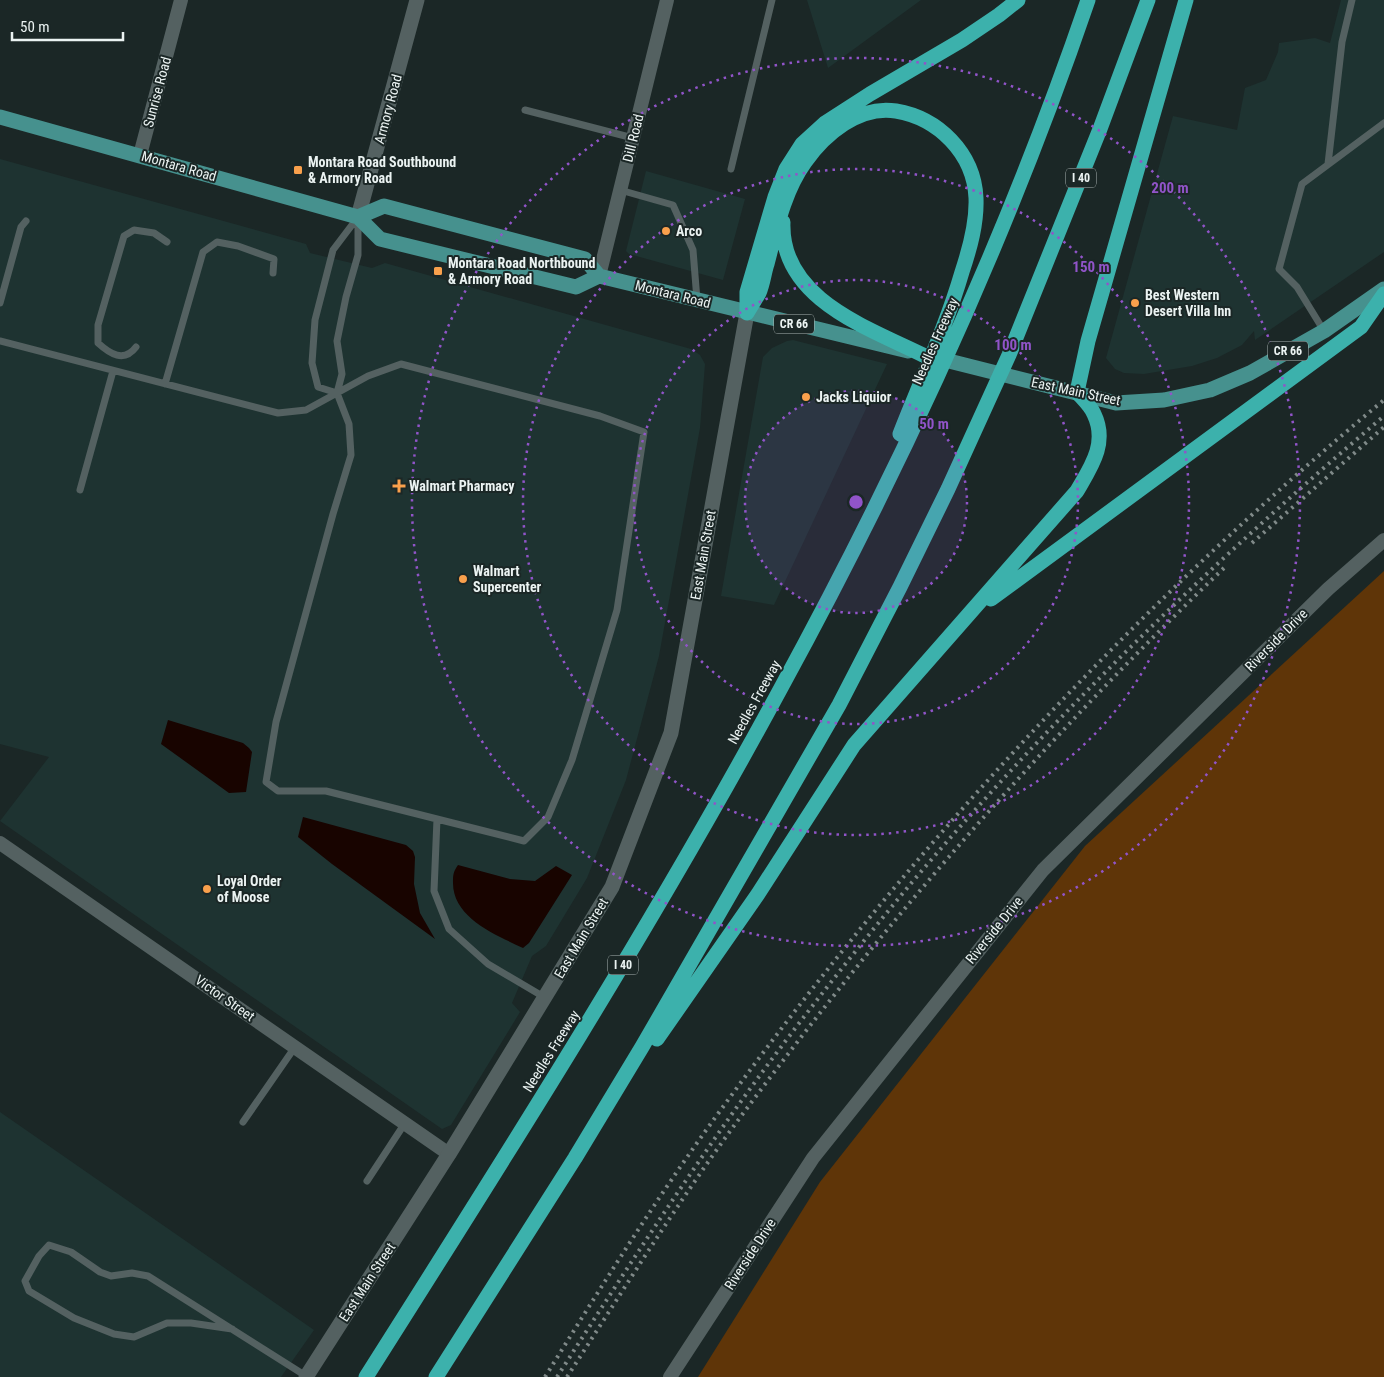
<svg xmlns="http://www.w3.org/2000/svg" width="1384" height="1377" font-family="'Roboto Condensed',sans-serif">
  <style>
    .built { fill: #1e3331 }
    .green { fill: #5f3508 }
    .water { fill: #180400 }
    .lines { fill: none; stroke-linecap: round; stroke-linejoin: round }
    .lane { stroke: #546161; stroke-width: 7 }
    .street { stroke: #546161; stroke-width: 14 }
    .secondary { stroke: #546161; stroke-width: 15 }
    .primary { stroke: #46918e; stroke-width: 15 }
    .highway { stroke: #3cb1ac; stroke-width: 15 }
    .rail { stroke: #808a89; stroke-width: 4; stroke-dasharray: 2.5 5; stroke-linecap: butt }
    .ring { fill: none; stroke: #9154c9; stroke-width: 2.5; stroke-dasharray: 2.5 5 }
    .poi-dot { fill: #f9a04c; stroke: #1b2726; stroke-width: 2 }
    .labels { text-anchor: middle; dominant-baseline: central; stroke-width: 4; stroke-linejoin: round; paint-order: stroke }
    .shield { fill: #1b2726; stroke: #adb6b5; stroke-width: 1 }
    .shield-label { font-size: 12px; font-weight: bold; fill: #ebf3f2 }
    .street-label { font-size: 14px; fill: #ebf3f2; stroke: #1b2726 }
    .poi-label { font-size: 14px; font-weight: bold; fill: #ebf3f2; stroke: #1b2726; text-anchor: start }
    .centre { fill: #9154c9; stroke: #1b2726; stroke-width: 2.5 }
    .ring-label { font-size: 15px; text-anchor: middle; font-weight: bold; fill: #9154c9; stroke: #1b2726; stroke-width: 4; stroke-linejoin: round; paint-order: stroke }
  </style>
  <rect width="100%" height="100%" fill="#1b2726"/>
  <path class="built" d="M807 0H921L828 68Z
    M1341 0H1384V252L1255 340 1254 331 1242 345 1217 358 1192 366 1144 374 1124 373 1115 369 1106 358 1173 116 1237 130 1245 88 1266 80 1278 52 1279 43 1315 38 1330 43Z
    M0 159 306 244 310 253 372 268 385 263 691 349 700 355 705 364 700 428 659 656 626 780 587 878 546 946 532 956 512 1003 520 1012 451 1125 442 1129 0 821 49 757 0 744Z
    M646 171 745 199 723 280 629 254 626 251Z
    M793 340 887 364 774 605 721 596 763 357 772 348 787 341Z
    M0 1112 314 1330 281 1377H0Z"/>
  <path class="green" d="M1384 571V1377H698L820 1182 1085 846Z"/>
  <path class="water" d="M168 720 243 743 249 748 252 752 246 792 229 793 161 744Z
    M303 817 406 845 413 851 415 857 414 884 420 913 435 939 332 864 298 837Z
    M458 865 510 879 535 881 556 866 572 875 529 943 523 948C496 935 453 918 453 883 453 875 453 872 458 865Z"/>
  <g class="lines">
    <path class="lane" d="M525 110 633 138
      M1328 164 1342 42 1352 0
      M731 169 772 0
      M620 190 673 205 693 250 697 300
      M358 220V255L346 297 337 341 342 374 337 393 349 424 351 455 333 514 276 722 266 782 278 791H326L437 819 434 891 449 929 488 964 544 997
      M0 303 21 227 26 221
      M1324 331 1297 287 1279 269 1302 184 1384 123
      M0 341 278 413 306 410 368 376 401 364 600 416 644 432 617 610 572 760 548 817 524 841 437 819
      M136 347C124 363 110 354 98 343V325L124 236 134 230 154 233 167 242
      M165 384 203 252 217 242 238 246 274 259 273 273
      M337 393 318 387 312 363 315 320 333 250 358 217
      M80 490 113 371
      M243 1122 295 1047
      M367 1181 405 1123
      M232 1329 191 1323H167L134 1337 114 1334 74 1318 29 1291 25 1281 39 1256 49 1245 71 1252 100 1272 111 1276 132 1273 148 1276 306 1376"/>
    <path class="street" d="M140 155 181 0
      M599 276 667 0
      M0 843 449 1154
      M670 1377 813 1158 1043 870 1328 589 1384 540"/>
    <path class="secondary" d="M358 217 417 0
      M306 1377 449 1154 612 887 671 733 747 313"/>
    <path class="primary" d="M0 117 358 217 380 239 576 287 599 276
      M358 217 384 206 585 259 599 276 908 351
      M933 357 1116 403 1164 400 1210 390 1250 373 1324 331 1384 289"/>
    <path class="highway" d="M783 222C780 298 866 327 923 355
      M747 312V292L775 197 786 169 802 144 825 123 870 94 962 40 999 15 1018 0
      M747 313C751 306 755 300 759 293 763 284 764 273 767 264 776 230 784 191 805 162 825 134 859 105 896 111 938 118 974 153 976 198 977 223 970 248 962 272 946 327 921 380 900 434
      M991 599 1361 327 1384 294
      M657 1039 758 894 854 745 1077 491C1091 467 1108 443 1094 414 1091 406 1083 399 1077 392L1088 341 1186 0
      M366 1377C510 1150 654 923 782 686 902 466 1007 237 1088 0
      M436 1377 575 1158 642 1047 839 705 900 587 948 489 1009 355 1100 129 1148 0"/>
    <path class="rail" d="M1252 543 1384 427
      M545 1377C601 1287 657 1197 720 1111 911 848 1133 608 1384 400
      M557 1377C612 1291 668 1205 727 1121 782 1043 842 967 903 893 1048 720 1212 562 1384 416
      M567 1377C622 1292 676 1205 736 1123 884 923 1044 740 1224 568"/>
  </g>
  <circle cx="856" cy="502" r="111" fill="#9154c9" fill-opacity=".12"/>
  <g class="ring">
    <circle cx="856" cy="502" r="111"/>
    <circle cx="856" cy="502" r="222"/>
    <circle cx="856" cy="502" r="333"/>
    <circle cx="856" cy="502" r="444"/>
  </g>
  <g class="poi-dot">
    <rect x="293" y="165" width="10" height="10" rx="2.5"/>
    <circle cx="666" cy="231" r="5"/>
    <rect x="433" y="266" width="10" height="10" rx="2.5"/>
    <circle cx="1135" cy="303" r="5"/>
    <circle cx="806" cy="397" r="5"/>
    <path d="M396.5 478.5h5v5h5v5h-5v5h-5v-5h-5v-5h5z"/>
    <circle cx="463" cy="579" r="5"/>
    <circle cx="207" cy="889" r="5"/>
  </g>
  <g class="labels">
    <g class="shield">
      <rect x="1066" y="168.5" width="30" height="19" rx="4"/>
      <rect x="774" y="314.5" width="40" height="19" rx="4"/>
      <rect x="1268" y="341.5" width="40" height="19" rx="4"/>
      <rect x="608" y="955.5" width="30" height="19" rx="4"/>
    </g>
    <g class="shield-label">
      <text x="1081" y="178">I 40</text>
      <text x="794" y="324">CR 66</text>
      <text x="1288" y="351">CR 66</text>
      <text x="623" y="965">I 40</text>
    </g>
    <g class="street-label">
      <text transform="translate(157 92) rotate(-75)">Sunrise Road</text>
      <text transform="translate(388 109) rotate(-75)">Armory Road</text>
      <text transform="translate(633 138) rotate(-76)">Dill Road</text>
      <text transform="translate(179 166) rotate(16)">Montara Road</text>
      <text transform="translate(673 294) rotate(14)">Montara Road</text>
      <text transform="translate(935 341) rotate(-66)">Needles Freeway</text>
      <text transform="translate(1076 391) rotate(12)">East Main Street</text>
      <text transform="translate(703 555) rotate(-80)">East Main Street</text>
      <text transform="translate(1276 640) rotate(-45)">Riverside Drive</text>
      <text transform="translate(754 702) rotate(-61)">Needles Freeway</text>
      <text transform="translate(994 930) rotate(-51)">Riverside Drive</text>
      <text transform="translate(581 938) rotate(-59)">East Main Street</text>
      <text transform="translate(225 998) rotate(35)">Victor Street</text>
      <text transform="translate(551 1051) rotate(-58)">Needles Freeway</text>
      <text transform="translate(750 1254) rotate(-57)">Riverside Drive</text>
      <text transform="translate(367 1282) rotate(-57)">East Main Street</text>
    </g>
    <g class="poi-label">
      <text x="308" y="162">Montara Road Southbound<tspan x="308" dy="16">&amp; Armory Road</tspan></text>
      <text x="676" y="231">Arco</text>
      <text x="448" y="263">Montara Road Northbound<tspan x="448" dy="16">&amp; Armory Road</tspan></text>
      <text x="1145" y="295">Best Western<tspan x="1145" dy="16">Desert Villa Inn</tspan></text>
      <text x="816" y="397">Jacks Liquior</text>
      <text x="409" y="486">Walmart Pharmacy</text>
      <text x="473" y="571">Walmart<tspan x="473" dy="16">Supercenter</tspan></text>
      <text x="217" y="881">Loyal Order<tspan x="217" dy="16">of Moose</tspan></text>
    </g>
  </g>
  <circle cx="856" cy="502" r="8" class="centre"/>
  <g class="ring-label">
    <text x="1170" y="193">200 m</text>
    <text x="1091" y="272">150 m</text>
    <text x="1013" y="350">100 m</text>
    <text x="934" y="429">50 m</text>
  </g>
  <path d="M12 32v8h111v-8" fill="none" stroke="#ebf3f2" stroke-width="2.5"/>
  <text x="20" y="32" font-size="15" fill="#ebf3f2" stroke="#1b2726" stroke-width="4" paint-order="stroke">50 m</text>
</svg>
